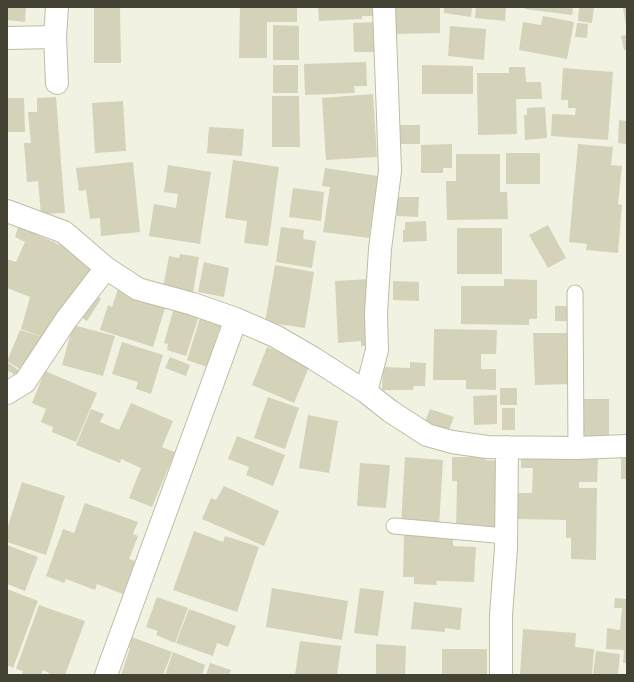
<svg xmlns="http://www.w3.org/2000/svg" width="634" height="682" font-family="'Open Sans',sans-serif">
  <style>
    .building { fill: #d4d2b8 }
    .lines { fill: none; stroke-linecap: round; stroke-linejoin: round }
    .service-casing { stroke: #bebda5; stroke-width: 17 }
    .minor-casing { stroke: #bebda5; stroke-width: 24 }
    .service { stroke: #fff; stroke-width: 15 }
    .minor { stroke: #fff; stroke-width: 22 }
  </style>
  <rect width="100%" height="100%" fill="#f2f2e3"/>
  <path class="building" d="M7 7H26L25 22 7 20Z
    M94 7H120L121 63H94Z
    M240 7H297V22H267V58H239Z
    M318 7H375V16H362V19L319 21Z
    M394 7H440V33L394 34Z
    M444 7H472L471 17 444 13Z
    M476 7H506L505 21 475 18Z
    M525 7H573L572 15 525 9Z
    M579 7H594L592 23 578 21Z
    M623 7H627V26H626Z
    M543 16 574 22 567 59 519 50 523 22 541 25Z
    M377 22 378 52H354L353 23Z
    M577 23 588 24 587 38 575 37Z
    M273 25 299 26V60H273Z
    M450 26 486 29 484 60 448 56Z
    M627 35V50H624L621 36Z
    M366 62 367 86H354L355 93 305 95 304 64Z
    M273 65H298V93H273Z
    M422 65 473 66V94H422Z
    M509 67H525L526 82H541L542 99H516L517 134 478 135 477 73H509Z
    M563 68 613 72 608 140 551 136 552 114 575 115 576 108H568V100H561Z
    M373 94 377 157 326 160 322 98Z
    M272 96H299L300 147H272Z
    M56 97 65 213 41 214 38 181 27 182 24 143H31L28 112H37V98Z
    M7 98H24L25 132H7Z
    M123 101 126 151 95 153 92 103Z
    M545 107 547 138 525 140 524 115H527V108Z
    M619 120 627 121V144L618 143Z
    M398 125H420V144H398Z
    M209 127 244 129 242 156 207 153Z
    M452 144V168H443V173H421V145Z
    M578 144 613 147 611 165 622 166 618 204 622 205 618 253 586 250 587 244 569 242Z
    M506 153H540V184H506Z
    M456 154H500V192H507L508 219 447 220 446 181H456Z
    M233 160 279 167 268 246 244 243 247 221 225 218Z
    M133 162 140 232 101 236 100 218 90 219 86 190 79 191 76 168Z
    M168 165 211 172 200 244 149 236 154 204 176 208 178 194 164 192Z
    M325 168 378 176 369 238 323 232 330 187 322 186Z
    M293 188 324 192 321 221 289 217Z
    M397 197H419L418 217 397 216Z
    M426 221 427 241 403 242V230H405V222Z
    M19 224 38 229 37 235 73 250 97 269 25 372 7 361 20 330 43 337 21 329 30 297 7 288V259L16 262 25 242 15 237Z
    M548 225 566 258 548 268 529 235Z
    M281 227 304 230 303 239 316 241 312 268 276 262Z
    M457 228H502V274H457Z
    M180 254 199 257 193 293 163 288 169 256 179 258Z
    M204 262 229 268 224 297 198 292Z
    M275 265 314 272 305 328 265 322Z
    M369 279 372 345 361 346V341L338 343 335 281Z
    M504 279 537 280V319H529V325L461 324V286H504Z
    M393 281 419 282V301L393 300Z
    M118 289 166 305 153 347 100 330 108 305 112 307Z
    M93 293 101 299 87 321 78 315Z
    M555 306H571V321H555Z
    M174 308 199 316 186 356 167 350 168 344 164 343Z
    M200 318 221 324 207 367 187 360Z
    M73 325 115 336 103 376 62 365Z
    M434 329 497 330 496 354H481V369H496V390L466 389V380H433Z
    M533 333H570L571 384 535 385Z
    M122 342 163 355 151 394 136 389 138 382 112 374Z
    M267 347 310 365 294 403 252 385Z
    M170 357 190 365 186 376 165 368Z
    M7 362 23 373 20 378 7 370Z
    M410 362 426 363 425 386H414L413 390H382L383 367 410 368Z
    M45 371 97 393 76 442 52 432 53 427 41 422 46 409 32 403Z
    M500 388H517V405H500Z
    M497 395V424L474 425 473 396Z
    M268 397 299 408 285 449 254 438Z
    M581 399H609V440H581Z
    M131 403 173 421 162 447 175 452 152 507 129 498 141 468 121 459 120 463 76 445 91 409 104 414 100 422 119 430Z
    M502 408H515V430H502Z
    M430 409 454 417 448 432 424 424Z
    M308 415 338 421 329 473 299 468Z
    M237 436 285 455 273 486 246 475 249 467 228 459Z
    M621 453H627V479H621Z
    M405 457 443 460 439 527 401 525Z
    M452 457H485V460L500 461V531L456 530 457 481H452Z
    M521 457 598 458 597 482H579V488H597L596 560 571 559V538H566V520L517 519 518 493H532L533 468H521Z
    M360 463 390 465 386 508 357 506Z
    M22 482 65 496 46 555 7 542V529Z
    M224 486 279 511 264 546 202 519 211 498 216 500Z
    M85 503 138 522 133 534 138 536 129 559 135 561 123 594 97 584 95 590 66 579 64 583 46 576 63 529 74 533Z
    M194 531 223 542 225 536 259 547 237 612 173 590Z
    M404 535 453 537V546L476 547 474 582 436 581 437 585 414 584V577H403Z
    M7 545 38 557 25 591 7 584Z
    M272 588 348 601 342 640 266 627Z
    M360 588 384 591 378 636 354 633Z
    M7 589 38 601 13 668 7 665Z
    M157 597 188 608 175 643 156 635 158 631 146 627Z
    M615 598 627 599V663H623L624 650 606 649 607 628 620 630 622 608H614Z
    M414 602 462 608 460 630 445 628V632L411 629Z
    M39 605 85 621 65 675H48L49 673 43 670 41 675H22L23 671 16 669Z
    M189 609 236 626 228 647 217 643 213 656 176 643Z
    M523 629 576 633 575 647 594 649 592 675H520Z
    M129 636 172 652 163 675H121L130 648 125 646Z
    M300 641 341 646 337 675H295Z
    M376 644 406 646 405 675H376Z
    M442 649H487V675H442Z
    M596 651 620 654 618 675H593Z
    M173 652 205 665 202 675H165Z
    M210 663 231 670 229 675H206Z"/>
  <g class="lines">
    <defs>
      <path id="service" d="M575 293 576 448
        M394 526 506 536"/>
      <path id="minor" d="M57 7 55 37 57 83
        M7 38 55 37
        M7 211 64 232 106 268 138 289 193 304 236 319 106 675
        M236 319 275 336 313 358 366 392 390 411 427 435 452 442 487 447 576 448 627 446
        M366 392 377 350 376 313 380 249 390 171 384 7
        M7 393 25 382 66 320 106 268
        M501 675V615L506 548 507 447"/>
    </defs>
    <use href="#service" class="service-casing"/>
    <use href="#minor" class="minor-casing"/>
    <use href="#service" class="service"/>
    <use href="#minor" class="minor"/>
  </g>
  <rect width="634" height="682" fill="none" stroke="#444333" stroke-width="16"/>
</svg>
